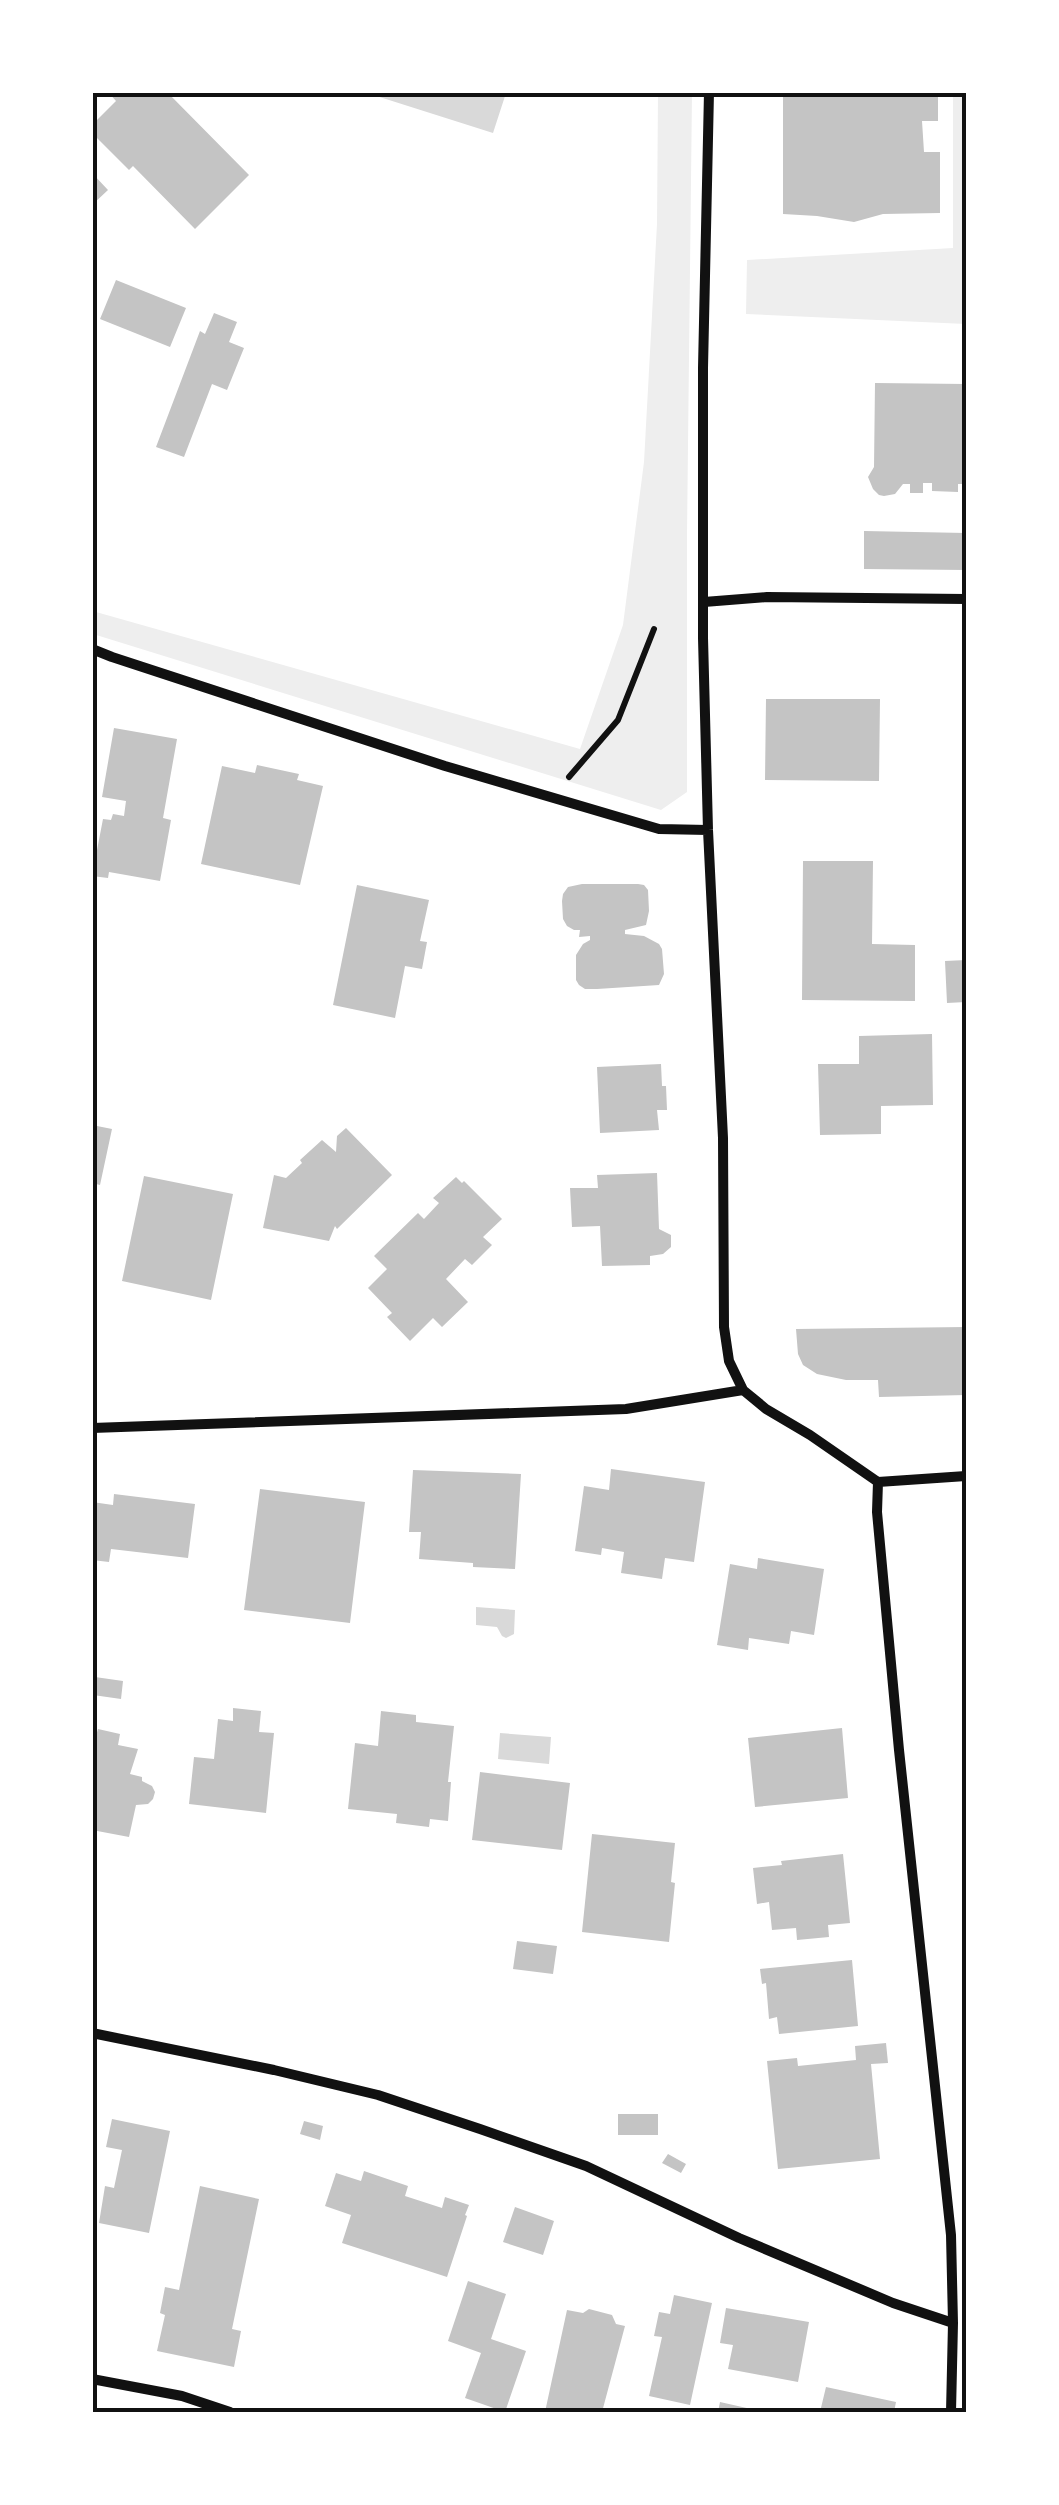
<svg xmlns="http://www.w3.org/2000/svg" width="1059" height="2505" font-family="'Work Sans',sans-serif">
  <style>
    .green { fill: #eee }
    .water { fill: #d9d9d9 }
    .building { fill: #c4c4c4 }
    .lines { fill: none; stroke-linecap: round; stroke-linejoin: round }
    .path { stroke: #111; stroke-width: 6 }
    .minor { stroke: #111; stroke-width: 10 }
    .neatline { fill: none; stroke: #111; stroke-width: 4 }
  </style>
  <rect width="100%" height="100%" fill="#fff"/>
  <path class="green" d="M658 93H692L687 534V792L661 810 93 634 96 612 580 749 623 625 644 462 657 224Z
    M953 93H966V324L746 314 747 260 953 248Z"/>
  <path class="water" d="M367 93H506L493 133Z
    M476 1607 515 1610 514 1634 506 1638 502 1636 497 1627 476 1625Z
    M500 1733 551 1737 549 1764 498 1759Z"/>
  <path class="building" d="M108 92H167L249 175 195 229 133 166 129 170 92 133V125L116 101Z
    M783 92H938V121H922L924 152H940V213L883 214 854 222 817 216 783 214Z
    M92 173 108 190 92 205Z
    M116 280 186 308 170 347 100 319Z
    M214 313 237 322 229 342 244 348 227 390 212 384 184 457 156 447 200 331 205 334Z
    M875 383 966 384V484H958V492L932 491V483H923V493H910V484H903L895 494 884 496 879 495 873 489 868 477 874 467Z
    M864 531 966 533V570L864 569Z
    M766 699H880L879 781 765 780Z
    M114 728 177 739 163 818 171 820 160 881 109 872 108 878 92 876 103 819 111 820 113 814 124 816 126 801 102 797Z
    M257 765 299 774 297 780 323 786 300 885 201 864 222 766 255 773Z
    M803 861H873L872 944 915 945V1001L802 1000Z
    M582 884H638L644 885 648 890 649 911 646 925 625 930V934L644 936 659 944 662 949 664 974 659 985 597 989H585L579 985 576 980V955L583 944 590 940V936L579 937 580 930H574L567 926 563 919 562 901 563 894 568 887Z
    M357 885 429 900 420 941 427 942 422 969 405 966 395 1018 333 1005Z
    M966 960V1002L947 1003 945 961Z
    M932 1034 933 1105 881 1106V1134L820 1135 818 1064H859V1036Z
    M661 1064 662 1086H666L667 1110H657L659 1130 600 1133 597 1067Z
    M92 1125 112 1129 100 1185 92 1183Z
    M346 1128 392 1175 337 1229 335 1226 329 1241 263 1228 274 1175 286 1178 302 1163 300 1160 322 1140 336 1152 337 1136Z
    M657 1173 659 1229 671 1235V1247L663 1254 650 1256V1265L602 1266 600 1226 572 1227 570 1188H598L597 1175Z
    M144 1176 233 1194 211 1300 122 1281Z
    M456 1177 462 1183 464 1181 502 1219 483 1237 492 1245 472 1265 465 1259 446 1279 468 1302 442 1327 433 1318 410 1341 387 1317 392 1313 368 1288 387 1269 374 1256 418 1213 424 1219 439 1203 433 1198Z
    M966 1327V1395L879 1397 878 1380H846L817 1374 803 1365 798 1354 796 1329Z
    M611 1469 705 1482 694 1562 665 1558 662 1579 621 1573 624 1552 602 1548 601 1555 575 1551 584 1486 609 1490Z
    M413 1470 521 1474 515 1569 473 1567V1563L419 1559 421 1532H409Z
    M260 1489 365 1502 350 1623 244 1610Z
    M114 1494 195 1504 188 1558 111 1549 109 1562 92 1560V1502L113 1505Z
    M758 1558 824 1569 814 1635 791 1631 789 1644 749 1638 748 1650 717 1645 730 1564 757 1569Z
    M95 1677 123 1681 121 1699 93 1695Z
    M233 1708 261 1711 259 1732 274 1733 266 1813 189 1804 194 1757 214 1759 218 1719 233 1721Z
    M381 1711 416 1715V1722L454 1726 448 1782H451L448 1821 430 1819 429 1827 396 1823 397 1814 348 1809 355 1743 378 1746Z
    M842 1728 848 1798 755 1807 748 1738Z
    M98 1729 120 1734 118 1745 138 1749 130 1774 142 1777V1781L152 1786 155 1792 153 1799 148 1804 136 1805 129 1837 92 1830V1739H95Z
    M480 1772 570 1783 562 1850 472 1840Z
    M592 1834 675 1843 671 1882 675 1883 669 1942 582 1932Z
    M843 1854 850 1923 828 1925 829 1937 797 1940 796 1928 772 1930 769 1902 757 1904 753 1868 782 1865 781 1861Z
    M517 1941 557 1946 553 1974 513 1969Z
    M852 1960 858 2026 779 2034 777 2017 769 2019 766 1983 762 1984 760 1969Z
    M886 2043 888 2063 871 2064 880 2159 778 2169 767 2061 797 2058 798 2066 856 2060 855 2046Z
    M618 2114H658V2135H618Z
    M112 2119 170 2131 149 2233 99 2223 105 2186 114 2188 122 2150 106 2147Z
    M304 2121 323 2126 320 2140 300 2134Z
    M668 2154 686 2164 681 2173 662 2163Z
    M364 2171 408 2186 405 2196 442 2208 445 2197 469 2205 465 2215 467 2216 447 2277 342 2243 351 2215 325 2206 336 2173 361 2181Z
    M200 2186 259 2199 232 2329 241 2331 234 2367 157 2351 165 2315 160 2313 165 2287 179 2290Z
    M515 2207 554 2221 543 2255 503 2242Z
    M468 2281 506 2294 491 2339 526 2351 505 2412 465 2398 481 2353 448 2341Z
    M674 2295 712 2303 690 2405 649 2396 662 2337 654 2336 659 2312 670 2314Z
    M726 2308 809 2322 798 2382 728 2369 733 2345 720 2343Z
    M589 2309 612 2315 616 2324 625 2326 602 2412H545L567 2310 583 2313Z
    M826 2387 896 2402 894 2412H820Z
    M720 2402 760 2411V2412H718Z"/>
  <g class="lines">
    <path class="path" d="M569 777 618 720 654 629"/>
    <path class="minor" d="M709 92 703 368V638L708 830 723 1138 724 1327 729 1361 743 1390 766 1409 810 1435 878 1482
      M704 602 767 597 966 599
      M92 649 112 657 445 766 659 829 708 830
      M92 1428 626 1409 743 1390
      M878 1482 877 1512 899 1750 951 2235 953 2323 951 2412
      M878 1482 966 1476
      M92 2033 274 2070 378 2095 480 2129 586 2166 739 2238 893 2303 953 2323
      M92 2379 182 2396 230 2412"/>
  </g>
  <rect width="1059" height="2505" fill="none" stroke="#ffffff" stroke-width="190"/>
  <rect x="95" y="95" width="869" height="2315" class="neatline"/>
</svg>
